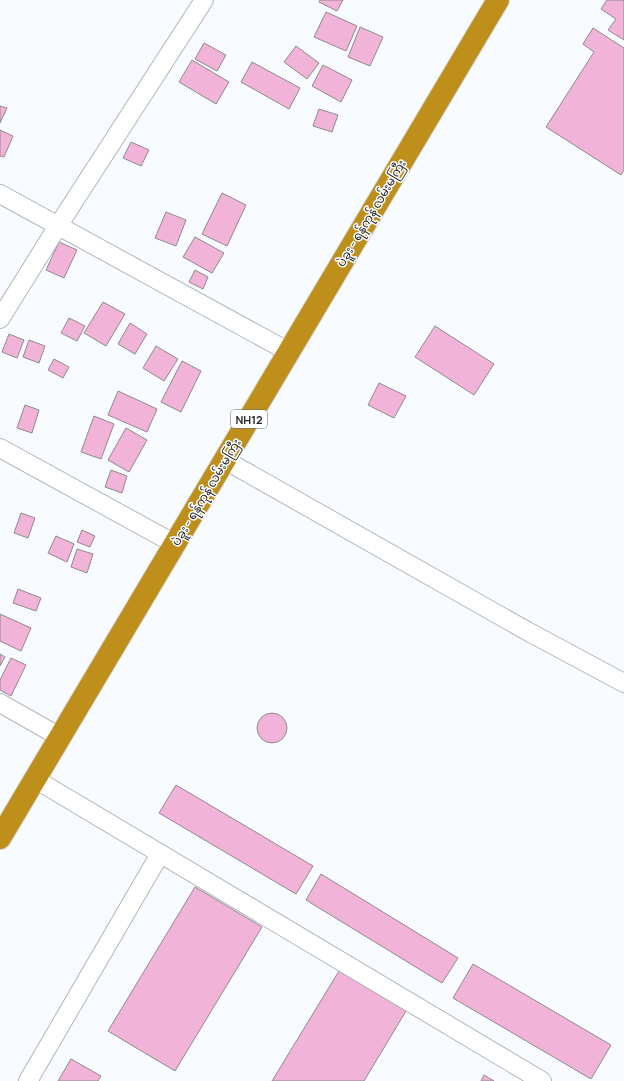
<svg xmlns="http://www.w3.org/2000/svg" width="624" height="1081" font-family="Manrope,'Noto Sans Myanmar',sans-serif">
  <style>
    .building { fill: #f2b3d9; stroke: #8e8a8c }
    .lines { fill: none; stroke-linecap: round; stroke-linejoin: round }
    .minor-casing { stroke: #b4b6ba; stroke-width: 20 }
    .highway-casing { stroke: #d8d8d9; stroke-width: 24 }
    .minor { stroke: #fff; stroke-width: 18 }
    .highway { stroke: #be901b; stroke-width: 22 }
    .labels { text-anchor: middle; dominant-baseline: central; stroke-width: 3; stroke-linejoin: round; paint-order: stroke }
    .shield { fill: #fff; stroke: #68696a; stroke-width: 1 }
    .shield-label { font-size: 11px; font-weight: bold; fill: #28292a }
    .street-label { font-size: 12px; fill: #28292a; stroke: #fff }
  </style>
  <rect width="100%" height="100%" fill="#f8fbff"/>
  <path class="building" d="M320 0H343L337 11 319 2Z
    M607 0H624V40L608 30 616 19 601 9Z
    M326 12 357 26 346 51 314 37Z
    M360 27 383 37 370 66 348 57Z
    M593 28 624 48V170L621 175 546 127 594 52 583 44Z
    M204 43 226 55 217 71 195 59Z
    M296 46 319 63 307 79 284 62Z
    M192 60 229 82 216 104 179 82Z
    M252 62 300 88 289 109 241 82Z
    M323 65 352 80 341 102 312 86Z
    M0 106 7 108 0 123Z
    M319 109 338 115 332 132 313 126Z
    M0 130 13 136 4 157 0 156Z
    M131 142 149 150 141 166 123 158Z
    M222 193 246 205 227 246 202 234Z
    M166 212 186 220 176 246 155 238Z
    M195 237 224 253 212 273 183 257Z
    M59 242 77 250 64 278 46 270Z
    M195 270 208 277 203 289 189 282Z
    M103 302 125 314 106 346 84 333Z
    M69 318 85 326 77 341 61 333Z
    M130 323 147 334 135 354 118 344Z
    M435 326 494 364 474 395 415 357Z
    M9 334 24 340 17 358 2 352Z
    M29 340 45 346 39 363 23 357Z
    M156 346 178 359 164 381 143 368Z
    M54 359 69 367 63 378 48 370Z
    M182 361 201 371 181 412 161 402Z
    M379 383 406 396 394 418 368 405Z
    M118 391 157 409 147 432 108 415Z
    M25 405 39 410 32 433 17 428Z
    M94 416 114 424 101 459 81 452Z
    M126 428 147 440 129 472 108 460Z
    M111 470 127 476 122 493 105 487Z
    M21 513 35 518 28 538 14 533Z
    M82 530 95 536 90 547 77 542Z
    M56 536 74 544 67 562 48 553Z
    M77 549 93 554 87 573 71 567Z
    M18 589 41 598 36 611 13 603Z
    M0 614 31 628 21 651 0 641Z
    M0 654 5 657 0 666Z
    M11 658 26 665 11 696 0 690V680Z
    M257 728a15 15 0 1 1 30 0a15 15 0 1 1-30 0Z
    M176 785 313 866 296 894 159 813Z
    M321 874 458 958 442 983 306 900Z
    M195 887 262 927 175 1071 108 1031Z
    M473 964 611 1045 591 1079 453 998Z
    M339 971 406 1011 364 1081H272Z
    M71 1059 101 1076 98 1081H58Z
    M484 1075 494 1081H481Z"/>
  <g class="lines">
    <defs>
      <path id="minor" d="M0 194 289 352
        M0 319 58 226 204 0
        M0 448 175 544
        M225 460 527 631 624 683
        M0 703 60 737
        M35 779 542 1081
        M28 1081 160 854"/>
      <path id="highway" d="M0 838 498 0"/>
    </defs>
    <use href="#minor" class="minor-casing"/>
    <use href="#highway" class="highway-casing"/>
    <use href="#minor" class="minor"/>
    <use href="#highway" class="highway"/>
  </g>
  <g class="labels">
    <rect class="shield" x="231" y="410" width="36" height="18" rx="3"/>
    <g class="shield-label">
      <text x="249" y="419">NH12</text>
    </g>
    <g class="street-label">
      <text transform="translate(371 213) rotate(-59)">ပဲခူး - ရန်ကုန် လမ်းမကြီး</text>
      <text transform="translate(206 492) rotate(-59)">ပဲခူး - ရန်ကုန် လမ်းမကြီး</text>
    </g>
  </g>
</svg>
